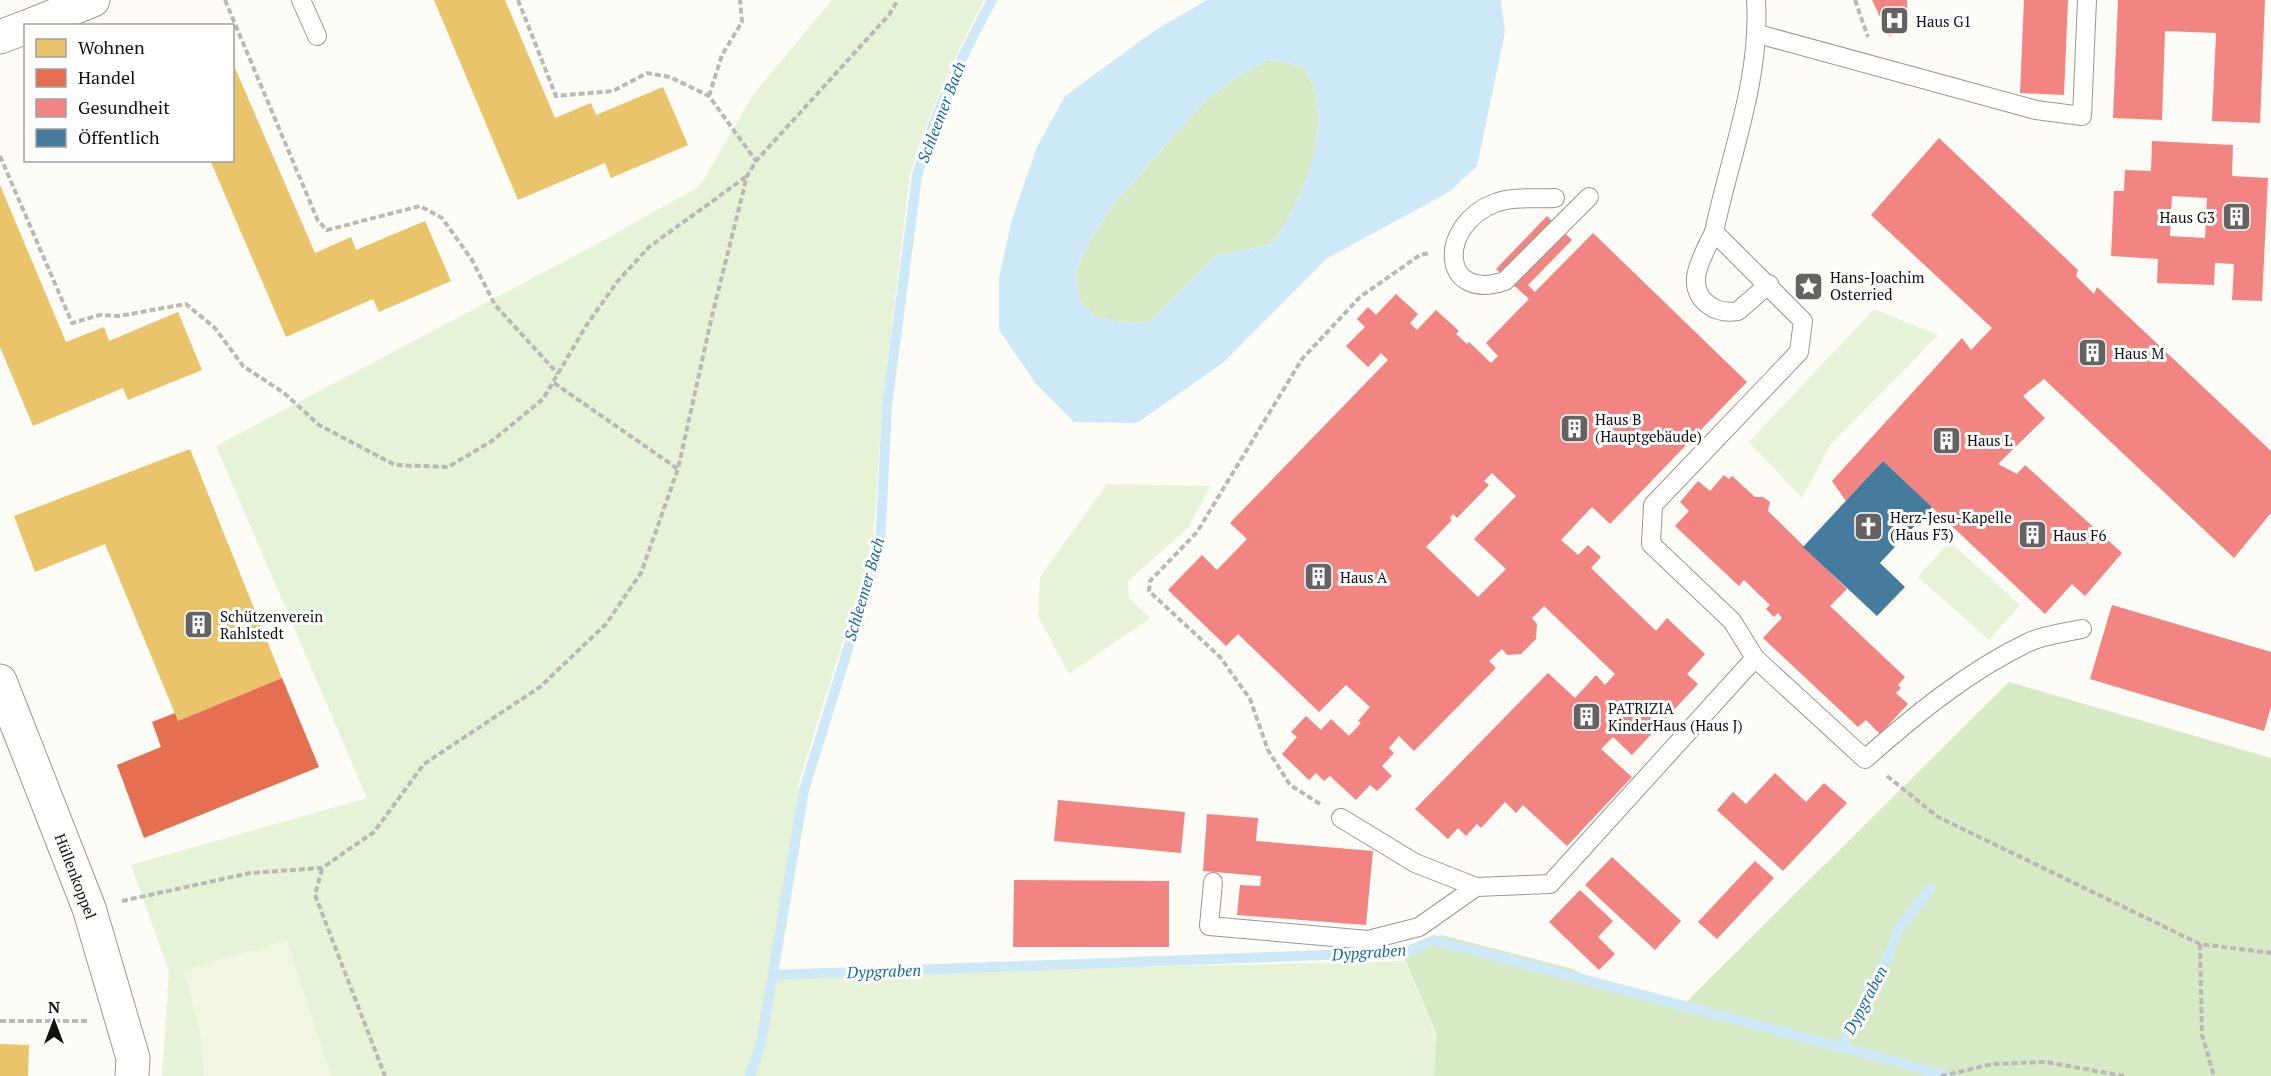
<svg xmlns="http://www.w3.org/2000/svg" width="2271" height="1076" font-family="'PT Serif',serif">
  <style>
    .green { fill: #e7f3d7 }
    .forest { fill: #d8eac5 }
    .pitch { fill: #f0f6e1 }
    .water { fill: #cde8f7; fill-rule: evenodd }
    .homes { fill: #e9c46a }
    .shops { fill: #e76f51 }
    .health { fill: #f28482; fill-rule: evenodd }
    .public { fill: #457b9d }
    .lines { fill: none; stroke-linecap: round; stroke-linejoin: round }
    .stream { stroke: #cde8f7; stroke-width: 10 }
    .lane-casing { stroke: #979795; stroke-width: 20 }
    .street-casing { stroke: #979795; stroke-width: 35 }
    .path { stroke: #b9b9b8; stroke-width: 4; stroke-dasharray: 6 3; stroke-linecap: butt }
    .lane { stroke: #fffffe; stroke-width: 18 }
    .street { stroke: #fffffe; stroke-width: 33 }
    .labels { text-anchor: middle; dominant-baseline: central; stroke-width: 6; stroke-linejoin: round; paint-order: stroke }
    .poi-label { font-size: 15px; fill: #111; stroke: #fff; text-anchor: start }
    .street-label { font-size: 15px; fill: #111; stroke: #fff }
    .water-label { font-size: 16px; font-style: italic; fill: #1768a6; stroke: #fff }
  </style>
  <rect width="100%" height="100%" fill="#fdfcf7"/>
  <path class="green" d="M832 0H984C955 56 927 114 910 175L882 408 873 545 797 788 804 791 773 975 1405 961 1435 1033 1434 1076H331L287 941 184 970 202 1040 204 1076H162L169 972 131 865 367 798 216 446 595 245 700 186 753 95Z
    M1874 309 1938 335 1831 444 1802 498 1749 442Z
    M1107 484 1210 486 1189 527 1128 581 1129 598 1150 618 1069 674 1038 616 1040 577Z
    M1950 542 2020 605 1989 640 1918 577Z"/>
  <path class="forest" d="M1268 60 1302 66C1306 73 1313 82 1315 90 1329 136 1299 211 1270 245L1215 256 1148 323 1114 321 1095 316 1078 297 1076 272 1086 247 1115 203 1201 105 1231 81Z
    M2009 682 2271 758V1076H1434L1436 1033 1400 948 1442 935 1573 969 1595 982 1683 1005Z"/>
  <path class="pitch" d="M287 941 331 1076H204L202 1040 184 970Z"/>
  <path class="water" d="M1207 0H1501L1505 32 1477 166 1449 192 1326 259 1224 362 1137 423 1074 422 1036 384 999 330V278L1012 219 1037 147 1065 96 1154 31ZM1268 60 1302 66C1306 73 1313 82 1315 90 1329 135 1299 211 1270 245L1215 256 1148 323 1115 321 1095 316 1078 297 1076 272 1086 247 1115 203 1201 105 1231 81Z"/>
  <path class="homes" d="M434 0H505L555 118 591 103 596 115 663 87 688 145 611 178 605 163 518 200Z
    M232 61 315 253 351 237 356 250 425 221 451 281 379 312 373 299 286 337 210 160H232Z
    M0 185 66 342 104 327 109 341 178 312 202 370 128 400 123 388 33 426 0 347Z
    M190 449 282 678 178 721 105 544 35 572 14 516Z
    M0 1044 29 1045 28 1076H0Z"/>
  <path class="shops" d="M282 678 319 767 144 838 117 765 161 747 152 722 175 713 178 721Z"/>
  <path class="health" d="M1872 0H1907L1908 27 1889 36Z
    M2024 0H2068L2064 95 2020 93Z
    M2118 0H2265L2260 123 2212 121 2216 33 2165 31 2162 120 2113 118Z
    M1939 138 2078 270 2076 276 2094 294 2097 287 2271 451V513L2234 558 2044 379 2023 396 2045 418 1998 464 2017 474 2025 465 2122 553 2085 596 2072 584 2045 614 1883 461 1846 501 1832 481 1962 338 1971 350 1992 328 1871 215Z
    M2152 141 2233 145 2232 176 2268 178 2262 301 2232 300 2234 264 2215 263 2214 285 2157 283 2158 259 2111 256 2114 191H2124L2125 170 2151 171ZM2172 196 2207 198 2205 238 2170 236Z
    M1547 216 1572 240 1528 285 1535 292 1593 233 1747 382 1610 524 1592 507 1561 540 1578 555 1588 545 1601 557 1591 568 1656 631 1667 618 1705 654 1687 674 1698 684 1632 755 1613 737 1601 749 1632 777 1567 846 1523 805 1516 813 1505 802 1481 828 1477 824 1466 836 1458 828 1448 839 1415 809 1548 673 1575 698 1596 675 1605 685 1615 674 1544 606 1532 618 1537 624 1536 639 1521 654 1507 655 1502 649 1489 661 1496 668 1414 751 1399 736 1389 748 1394 753 1382 766 1392 776 1377 791 1370 785 1356 800 1330 776 1324 781 1316 773 1309 780 1282 754 1297 737 1291 732 1306 716 1321 730 1331 719 1349 736 1361 723 1358 721 1370 707 1346 685 1319 712 1238 634 1226 646 1168 590 1202 555 1217 570 1247 539 1230 523 1388 360 1381 353 1368 367 1346 346 1365 327 1357 319 1368 307 1376 315 1396 294 1418 314 1410 323 1417 330 1436 310 1459 331 1456 334 1467 344 1469 342 1491 363 1498 356 1486 343 1529 299 1496 269ZM1492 473 1516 496 1474 539 1506 569 1478 597 1426 547 1452 520 1450 518 1453 514 1457 518 1489 485 1484 481Z
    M1724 475 1729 479 1732 476 1755 497H1763L1770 502 1768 511 1847 589 1830 606 1905 677 1898 685 1901 688 1896 693 1908 704 1880 734 1866 720 1858 727 1763 638 1782 618 1778 613 1774 617 1766 609 1770 605 1744 580 1739 586 1675 526 1689 511 1680 502 1698 481 1710 491Z
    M2112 605 2271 652V707L2264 731 2090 679Z
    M1775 773 1806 802 1824 783 1847 803 1783 871 1717 810 1733 792 1746 804Z
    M1058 800 1185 812 1181 853 1054 841Z
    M1207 814 1258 818 1256 841 1373 851 1366 925 1237 915 1240 885 1260 886 1261 876 1203 871Z
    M1612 857 1681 921 1655 950 1585 885Z
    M1755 861 1774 878 1717 939 1698 922Z
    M1014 880 1169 881V947H1013Z
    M1580 890 1613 921 1598 937 1615 954 1599 970 1549 922Z"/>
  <path class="public" d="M1883 461 1932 507 1880 563 1905 587 1877 616 1803 547Z"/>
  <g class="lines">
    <path class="stream" d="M773 975 1407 952 1434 940 1840 1047 1877 982 1899 929 1930 889
      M1840 1047 1949 1076
      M750 1076 761 1044 804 790 880 546 887 406 917 176C933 114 962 56 992 0"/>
    <defs>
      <path id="lane" d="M301 0 317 36
        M1756 0C1761 80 1730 155 1714 232L1803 321 1799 352 1653 505 1651 544 1732 621 1755 658 1865 759C1915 715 1967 672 2027 643 2043 635 2064 633 2082 629
        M1758 34 2036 110 2082 116 2087 0
        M1555 198C1536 199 1513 196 1495 203 1437 225 1440 303 1505 281L1589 197
        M1714 232C1708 245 1698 262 1696 277 1694 301 1716 315 1738 311L1769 284
        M1341 818 1415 863 1476 887 1550 884 1755 658
        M1213 882 1209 926 1368 940 1419 927 1476 887"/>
      <path id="street" d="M29 26 93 0
        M0 37 26 27
        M0 681 89 908 133 1058 132 1076"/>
    </defs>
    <use href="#lane" class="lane-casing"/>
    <use href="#street" class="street-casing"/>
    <path class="path" d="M225 0 318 221 327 230 420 206 442 218 472 260 495 305 558 374
      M518 0 556 96 613 91 647 73 670 77 709 96 756 161
      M1855 0 1868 37
      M709 96 722 55 742 22 740 0
      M0 156 72 323 100 315 119 316 186 304 215 328 243 366 284 393 319 425 395 465 448 467 492 441 543 399 586 326 617 282 649 247 747 176
      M554 383 678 469
      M1887 776 1938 817 2200 944 2271 953
      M1320 804 1290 785 1268 750 1250 699 1220 657 1149 591 1150 581 1197 532 1302 359 1360 297 1420 255 1429 253
      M322 869 315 895 385 1076
      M122 901 250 873 322 868 374 832 424 764 540 687 606 624 641 573 678 469 712 316 747 176 756 161 889 15 898 0
      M2200 944 2202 1035 2214 1076
      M0 1021H88
      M1941 1076 1993 1064 2046 1062 2124 1076"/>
    <use href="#lane" class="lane"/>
    <use href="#street" class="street"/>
  </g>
  <defs>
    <symbol id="hospital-square" viewBox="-11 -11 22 22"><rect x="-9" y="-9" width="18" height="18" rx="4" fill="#646362" stroke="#fff"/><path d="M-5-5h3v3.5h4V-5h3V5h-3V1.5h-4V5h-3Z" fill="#fff"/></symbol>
    <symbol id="building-square" viewBox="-11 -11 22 22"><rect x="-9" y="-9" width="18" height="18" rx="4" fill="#646362" stroke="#fff"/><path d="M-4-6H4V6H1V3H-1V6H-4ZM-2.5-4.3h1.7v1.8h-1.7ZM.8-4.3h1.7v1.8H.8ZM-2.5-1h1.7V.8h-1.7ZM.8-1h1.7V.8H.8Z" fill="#fff"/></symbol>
    <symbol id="sight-square" viewBox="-11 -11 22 22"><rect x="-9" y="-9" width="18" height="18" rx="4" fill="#646362" stroke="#fff"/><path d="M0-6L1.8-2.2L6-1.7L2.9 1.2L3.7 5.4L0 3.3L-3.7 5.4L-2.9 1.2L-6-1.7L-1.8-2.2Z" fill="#fff"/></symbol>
    <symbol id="church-square" viewBox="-11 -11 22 22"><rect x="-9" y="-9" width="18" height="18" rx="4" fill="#646362" stroke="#fff"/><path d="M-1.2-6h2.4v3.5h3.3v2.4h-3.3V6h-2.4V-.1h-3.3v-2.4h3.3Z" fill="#fff"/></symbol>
  </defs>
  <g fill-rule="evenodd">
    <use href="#hospital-square" x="1878" y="4" width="33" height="33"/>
    <use href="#building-square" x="2220" y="200" width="33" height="33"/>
    <use href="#sight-square" x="1792" y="270" width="33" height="33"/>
    <use href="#building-square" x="2076" y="336" width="33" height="33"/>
    <use href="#building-square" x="1558" y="412" width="33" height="33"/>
    <use href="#building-square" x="1930" y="424" width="33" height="33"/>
    <use href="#church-square" x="1852" y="510" width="33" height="33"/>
    <use href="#building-square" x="2016" y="518" width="33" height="33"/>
    <use href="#building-square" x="1302" y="560" width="33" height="33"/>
    <use href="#building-square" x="182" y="608" width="33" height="33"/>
    <use href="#building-square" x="1570" y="700" width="33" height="33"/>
  </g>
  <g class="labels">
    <g class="poi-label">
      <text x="1916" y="21">Haus G1</text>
      <text x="2215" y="217" text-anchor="end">Haus G3</text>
      <text x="1830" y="277">Hans-Joachim<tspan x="1830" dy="17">Osterried</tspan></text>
      <text x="2114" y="353">Haus M</text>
      <text x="1595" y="419">Haus B<tspan x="1595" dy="17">(Hauptgebäude)</tspan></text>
      <text x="1967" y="440">Haus L</text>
      <text x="1890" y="517">Herz-Jesu-Kapelle<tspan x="1890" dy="17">(Haus F3)</tspan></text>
      <text x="2053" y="535">Haus F6</text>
      <text x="1340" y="577">Haus A</text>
      <text x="220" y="616">Schützenverein<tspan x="220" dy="17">Rahlstedt</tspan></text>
      <text x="1608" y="708">PATRIZIA<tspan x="1608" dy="17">KinderHaus (Haus J)</tspan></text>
    </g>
    <g class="street-label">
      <text transform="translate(76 876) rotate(69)">Hüllenkoppel</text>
    </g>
    <g class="water-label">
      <text transform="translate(941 112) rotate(-69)">Schleemer Bach</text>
      <text transform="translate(864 589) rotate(-74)">Schleemer Bach</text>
      <text transform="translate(1369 952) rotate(-4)">Dypgraben</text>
      <text transform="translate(884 971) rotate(-2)">Dypgraben</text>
      <text transform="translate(1865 1000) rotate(-62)">Dypgraben</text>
    </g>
  </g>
  <rect x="24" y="24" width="210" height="138" fill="#ffffff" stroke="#a0a0a0" stroke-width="1.5"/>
  <rect x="36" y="39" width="30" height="18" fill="#e9c46a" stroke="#a0a0a0" stroke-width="1.5"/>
  <text x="78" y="54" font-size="18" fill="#111111">Wohnen</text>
  <rect x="36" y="69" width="30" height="18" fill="#e76f51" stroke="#a0a0a0" stroke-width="1.5"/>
  <text x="78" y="84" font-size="18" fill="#111111">Handel</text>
  <rect x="36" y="99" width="30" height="18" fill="#f28482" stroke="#a0a0a0" stroke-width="1.5"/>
  <text x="78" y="114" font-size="18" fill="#111111">Gesundheit</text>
  <rect x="36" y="129" width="30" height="18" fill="#457b9d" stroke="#a0a0a0" stroke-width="1.5"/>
  <text x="78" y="144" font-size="18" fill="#111111">Öffentlich</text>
  <g transform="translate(54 1022)" stroke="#ffffff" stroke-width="4.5" paint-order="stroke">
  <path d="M0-4.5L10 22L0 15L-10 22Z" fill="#111111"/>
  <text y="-9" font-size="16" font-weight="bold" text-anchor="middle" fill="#111111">N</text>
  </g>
</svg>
